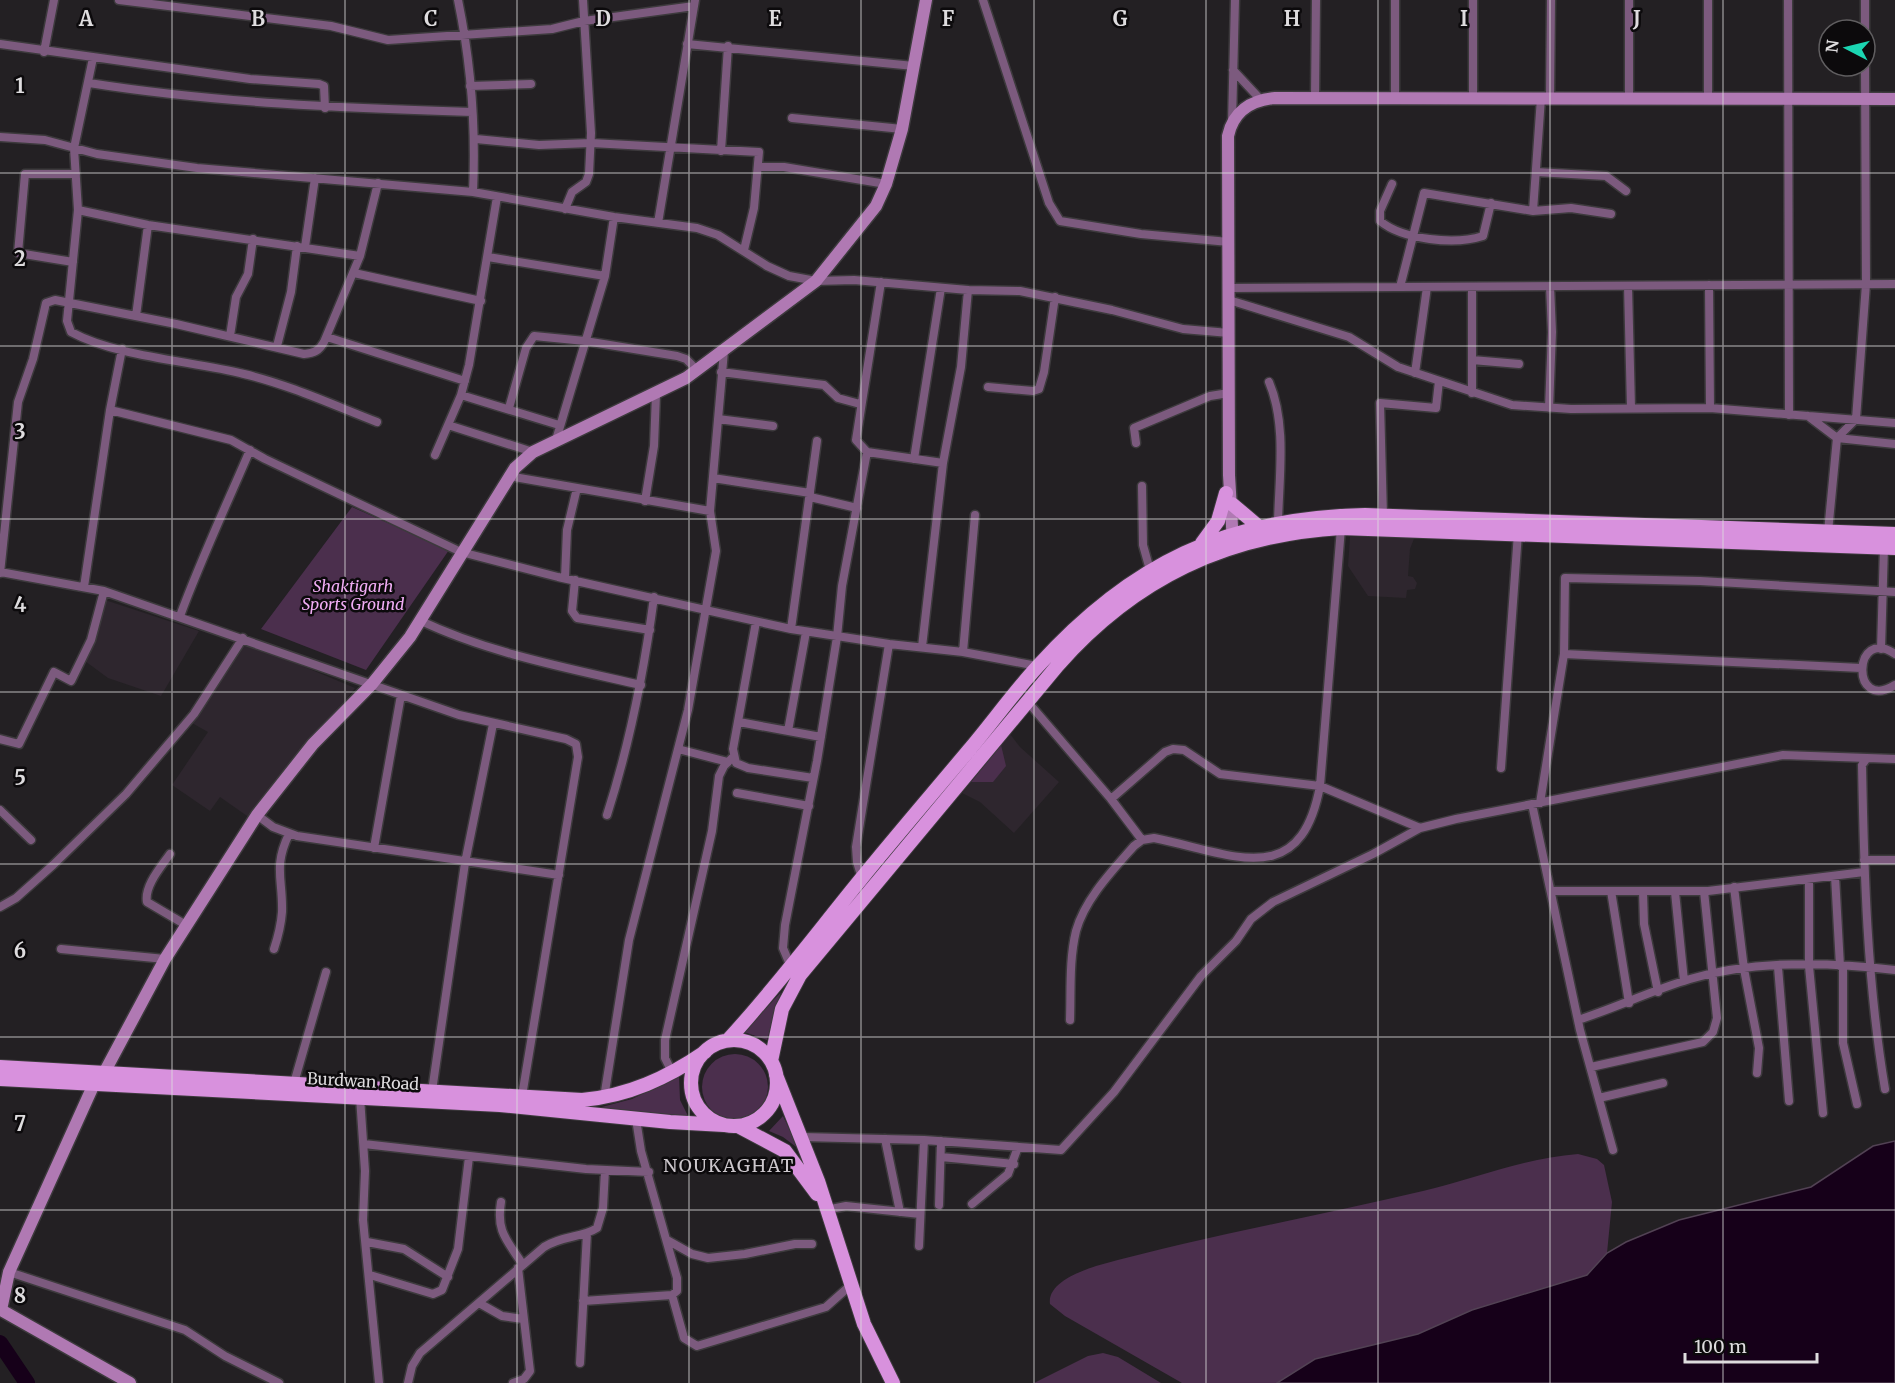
<svg xmlns="http://www.w3.org/2000/svg" width="1895" height="1383" font-family="Merriweather,serif">
  <style>
    .built { fill: #2e262e }
    .green { fill: #4b2f4d }
    .water { fill: #160019; stroke: #524254; stroke-width: 1.5 }
    .lines { fill: none; stroke-linecap: round; stroke-linejoin: round }
    .river { stroke: #160019; stroke-width: 16 }
    .street-casing { stroke: #3d3a3d; stroke-width: 11 }
    .secondary-casing { stroke: #3d3a3d; stroke-width: 15 }
    .primary-casing { stroke: #3d3a3d; stroke-width: 16 }
    .street { stroke: #7c5a7e; stroke-width: 8 }
    .secondary { stroke: #b079b3; stroke-width: 12 }
    .primary { stroke: #d891dd; stroke-width: 14 }
    .grid { fill: none; stroke: #dedcde; stroke-width: 1.5; stroke-opacity: 0.55 }
    .labels { text-anchor: middle; dominant-baseline: central; stroke-width: 5; stroke-linejoin: round; paint-order: stroke }
    .park-label { font-size: 16px; font-style: italic; fill: #f0acf4; stroke: #0c0a0c }
    .street-label { font-size: 16px; fill: #dedcde; stroke: #0c0a0c }
    .neighbourhood-label { font-size: 18px; letter-spacing: 1.5px; fill: #ccc7cc; stroke: #0c0a0c }
    .grid-label { font-size: 20px; text-anchor: middle; font-weight: bold; fill: #dedcde; stroke: #0c0a0c; stroke-width: 5; stroke-linejoin: round; paint-order: stroke }
  </style>
  <rect width="100%" height="100%" fill="#232023"/>
  <path class="built" d="M1415 536 1410 549 1408 576 1413 577 1417 583 1415 589 1407 590 1406 598 1368 596 1348 566 1350 537Z
    M105 600 199 631 161 696 108 678 85 661Z
    M245 642 355 688 282 781 276 779 250 818 220 797 210 811 172 785 208 732 192 723Z
    M1010 734 1020 747 1059 782 1014 833 980 802 962 793Z"/>
  <path class="green" d="M352 507 449 550 366 670 261 629Z
    M1001 745 1006 766 993 782H971Z
    M781 992 767 1040 744 1032Z
    M702 1087a33 33 0 1 1 66 0a33 33 0 1 1-66 0Z
    M679 1076 680 1100 689 1118 598 1108 632 1099Z
    M783 1116 799 1149 783 1137 769 1131Z
    M1578 1154 1597 1159 1604 1165 1612 1202 1607 1253 1587 1275 1472 1310 1418 1334 1315 1359 1277 1383H1182L1065 1316 1050 1304C1047 1283 1081 1271 1096 1266 1204 1236 1314 1217 1423 1191 1475 1179 1524 1158 1578 1154Z
    M1103 1353 1118 1357 1161 1383H1034L1088 1356Z"/>
  <path class="water" d="M1895 1141V1383H1277L1315 1359 1418 1334 1472 1310 1587 1275 1607 1253 1626 1242 1679 1220 1811 1187 1873 1146Z"/>
  <g class="lines">
    <path class="river" d="M0 1343 27 1383"/>
    <defs>
      <path id="street" d="M119 0 331 26 388 40 552 29 584 21 694 6
        M458 0C471 63 476 128 473 192
        M983 0 1049 203 1060 221 1141 234 1229 242
        M1708 0V99
        M1788 0 1789 415
        M1865 39V0
        M0 44 250 79 319 84 324 86 325 108
        M687 44 914 66
        M44 52 54 0
        M93 58 74 148 78 210 67 321 71 332C117 357 192 361 244 374 290 385 333 405 377 422
        M1233 70 1261 100
        M89 83C216 103 344 108 472 112
        M470 86 531 84
        M1315 97 1316 0
        M1395 97V0
        M1473 98V0
        M1550 98 1551 0
        M1629 98V0
        M792 118 902 129
        M1232 123 1235 0
        M0 137 45 140 97 154 197 168 473 192 614 217 697 228 718 235 767 266 789 276 816 281 854 280 968 290 1020 291 1112 310 1183 329 1229 333
        M476 139 539 145 591 143 759 152 754 208 744 250
        M721 151 728 46
        M758 167H784L886 184
        M1536 172 1606 176 1626 191
        M1392 184 1380 211V221C1403 240 1455 245 1483 236L1491 203
        M565 209 572 192 586 182 589 174 591 133 583 0
        M78 210 148 225 360 256
        M1533 211 1541 98
        M658 223 695 0
        M305 247 315 178
        M488 257 605 276
        M73 262 18 253 25 174H76
        M354 273 481 301
        M881 282 856 440 867 452 943 463
        M1709 285 1710 408
        M1628 286 1631 408
        M1400 287 1424 193 1533 211 1571 208 1611 214
        M1229 288 1895 284
        M1229 300 1349 337 1398 367 1512 405 1571 409 1710 408 1895 423
        M136 316 148 225
        M230 336 236 297 248 274 253 239
        M327 337 465 381
        M277 346 291 292 297 246
        M1472 360 1519 364
        M721 372 824 385 838 398 860 404
        M1415 373 1427 287
        M1269 382C1287 424 1279 477 1278 522
        M988 387 1033 391 1039 389 1044 372 1055 297
        M1472 393V287
        M461 395 559 425
        M509 408 526 348 534 336 585 341 677 356 686 359 698 371
        M1549 408 1552 332 1550 286
        M110 410 231 440 265 459 461 552 558 577 791 629 889 644 963 652 1037 666
        M1808 416 1837 438 1895 444
        M718 419 773 426
        M448 425 533 452
        M556 440 605 276 614 217
        M1136 443 1134 428 1210 396 1229 393
        M435 455 461 395 469 365 497 197
        M914 459 941 288
        M508 476 710 511
        M713 478 810 493
        M1142 486 1143 545 1150 570
        M810 497 857 508
        M645 501 654 446 656 394
        M1383 516 1380 403 1436 408 1439 381
        M1828 532 1837 438 1856 419 1866 284 1865 66
        M0 572 104 591 459 715 566 739 576 744 578 757 522 1096
        M0 573 18 402 33 359 46 303 55 300 176 324 304 354C314 353 319 351 324 342L360 256 378 183
        M565 578 567 530 577 488
        M575 580 572 611 577 618 650 630
        M84 587 110 410 122 349
        M180 616C201 559 226 506 250 450
        M419 620C488 653 567 668 641 685
        M756 622 733 749 736 763 748 768 813 778
        M791 629 817 441
        M922 647 943 463 961 367 968 290
        M1881 649 1884 547
        M963 652 975 515
        M1564 654 1861 668
        M1895 654C1853 625 1850 713 1895 685
        M1027 701 1111 799 1142 840
        M739 722 821 737
        M788 731 806 632
        M0 739 19 744 54 672 71 681 91 640 104 591
        M678 749 728 762
        M1501 768 1518 533
        M737 793 809 806
        M1111 799 1165 752 1173 749 1184 750 1220 774 1320 786 1420 828
        M1540 803 1564 654 1565 578 1700 581 1895 592
        M1532 804 1580 1030 1613 1150
        M0 810 31 840
        M257 815 273 827 297 836 559 875
        M607 815C630 743 644 672 654 597
        M374 848 401 695
        M170 854C161 867 144 886 147 902L186 925
        M1864 860H1895
        M1835 876 1840 966
        M862 878 857 862 856 847 889 644
        M1809 879V966L1823 1113
        M1734 887 1744 969 1759 1048 1757 1073
        M1552 891H1708L1864 872
        M1611 891 1629 1003
        M1643 892 1644 924 1658 992
        M1675 892 1684 981
        M0 907 16 898 53 865 126 794 194 714 243 638
        M61 949 165 959
        M274 949C278 937 281 925 282 912 283 879 273 867 289 834
        M1843 966V1043L1857 1104
        M791 967 783 948 785 925 817 761 837 637 842 586 867 452
        M1778 967 1789 1101
        M1070 1020C1071 991 1069 960 1076 931 1085 899 1112 871 1134 846L1142 840 1154 838C1231 853 1300 893 1320 786L1341 528
        M1578 1020C1615 1008 1653 990 1690 979 1754 960 1830 962 1895 970
        M1591 1067 1703 1042 1713 1032 1717 1018 1704 891
        M672 1072 665 1058V1040L712 831 719 776 724 766 734 756
        M294 1083 326 972
        M1885 1089C1867 982 1864 873 1862 765L1867 758 1895 759
        M432 1091 465 863 493 724
        M360 1097 365 1171 363 1220 379 1383
        M604 1098 629 940 688 710 716 551 710 511 724 351
        M1599 1098 1663 1083
        M802 1137 924 1140 1061 1150 1114 1092 1201 976 1236 941 1251 919 1273 902 1373 854 1420 828 1456 819 1783 755 1867 758
        M885 1139 900 1212
        M364 1144 586 1169 649 1172
        M941 1157 1014 1164
        M501 1202C496 1232 507 1240 523 1265
        M972 1204 1008 1174 1018 1147
        M939 1205 941 1141
        M826 1210 846 1206 920 1214
        M667 1240 692 1254 708 1258 745 1254 795 1244H812
        M367 1242 404 1249 448 1277
        M919 1246 924 1140
        M9 1272 185 1330 225 1356 279 1383
        M370 1275 433 1294 442 1290 458 1249 469 1157
        M672 1295 684 1338 697 1346 826 1307 852 1284
        M583 1301 672 1295 677 1291V1278L641 1151 636 1119
        M479 1303 502 1316 523 1319
        M580 1363 587 1233
        M408 1383 412 1366 420 1353 544 1247C563 1235 582 1238 597 1228L603 1208 605 1170
        M513 1383 524 1379 530 1371 518 1268"/>
      <path id="secondary" d="M1233 543 1229 475 1228 136C1233 112 1251 100 1275 98L1895 99
        M104 1073 165 959 257 815 313 744 372 684 410 637 515 468 533 452 686 378 816 281 876 206 886 184 902 129 926 0
        M94 1084 9 1272 1 1310 130 1383"/>
      <path id="primary" d="M1232 504 1258 526
        M1202 543 1218 521 1226 493
        M728 1040C775 989 817 933 861 879 896 836 933 793 969 750 992 723 1014 692 1038 666 1131 563 1226 518 1365 515L1895 534
        M691 1083a43 43 0 1 1 86 0a43 43 0 1 1-86 0Z
        M771 1061 782 1009 800 975 1058 665C1135 578 1226 535 1341 528L1895 548
        M0 1067 582 1100C628 1096 667 1078 705 1052
        M776 1075 818 1181 864 1324 893 1383
        M0 1079 500 1105 670 1122 724 1125
        M738 1126 785 1151 817 1194"/>
    </defs>
    <use href="#street" class="street-casing"/>
    <use href="#secondary" class="secondary-casing"/>
    <use href="#primary" class="primary-casing"/>
    <use href="#street" class="street"/>
    <use href="#secondary" class="secondary"/>
    <use href="#primary" class="primary"/>
  </g>
  <path class="grid" d="M172 0V1383M345 0V1383M517 0V1383M689 0V1383M861 0V1383M1034 0V1383M1206 0V1383M1378 0V1383M1550 0V1383M1723 0V1383M0 173H1895M0 346H1895M0 519H1895M0 692H1895M0 864H1895M0 1037H1895M0 1210H1895"/>
  <g class="labels">
    <g class="park-label">
      <text x="353" y="586">Shaktigarh<tspan x="353" dy="18">Sports Ground</tspan></text>
    </g>
    <g class="street-label">
      <text transform="translate(363 1081) rotate(3)">Burdwan Road</text>
    </g>
    <g class="neighbourhood-label">
      <text x="729" y="1165">NOUKAGHAT</text>
    </g>
  </g>
  <g class="grid-label">
    <text x="86" y="26">A</text>
    <text x="258" y="26">B</text>
    <text x="431" y="26">C</text>
    <text x="603" y="26">D</text>
    <text x="775" y="26">E</text>
    <text x="948" y="26">F</text>
    <text x="1120" y="26">G</text>
    <text x="1292" y="26">H</text>
    <text x="1464" y="26">I</text>
    <text x="1637" y="26">J</text>
    <text x="20" y="93">1</text>
    <text x="20" y="266">2</text>
    <text x="20" y="439">3</text>
    <text x="20" y="612">4</text>
    <text x="20" y="785">5</text>
    <text x="20" y="958">6</text>
    <text x="20" y="1131">7</text>
    <text x="20" y="1303">8</text>
  </g>
  <g transform="translate(1847 48) rotate(277)"><circle r="28" fill="#0c0a0c" stroke="#605e60" stroke-width="1.5"/>
  <path d="M0-4.5L10 22L0 15L-10 22Z" fill="#1bd5b2"/>
  <text y="-9" font-size="16" font-weight="bold" text-anchor="middle" fill="#dedcde">N</text>
  </g>
  <path d="M1685 1353v9h132v-9" fill="none" stroke="#dedcde" stroke-width="3"/>
  <text x="1694" y="1353" font-size="18" fill="#dedcde" stroke="#0c0a0c" stroke-width="4.5" paint-order="stroke">100 m</text>
</svg>
